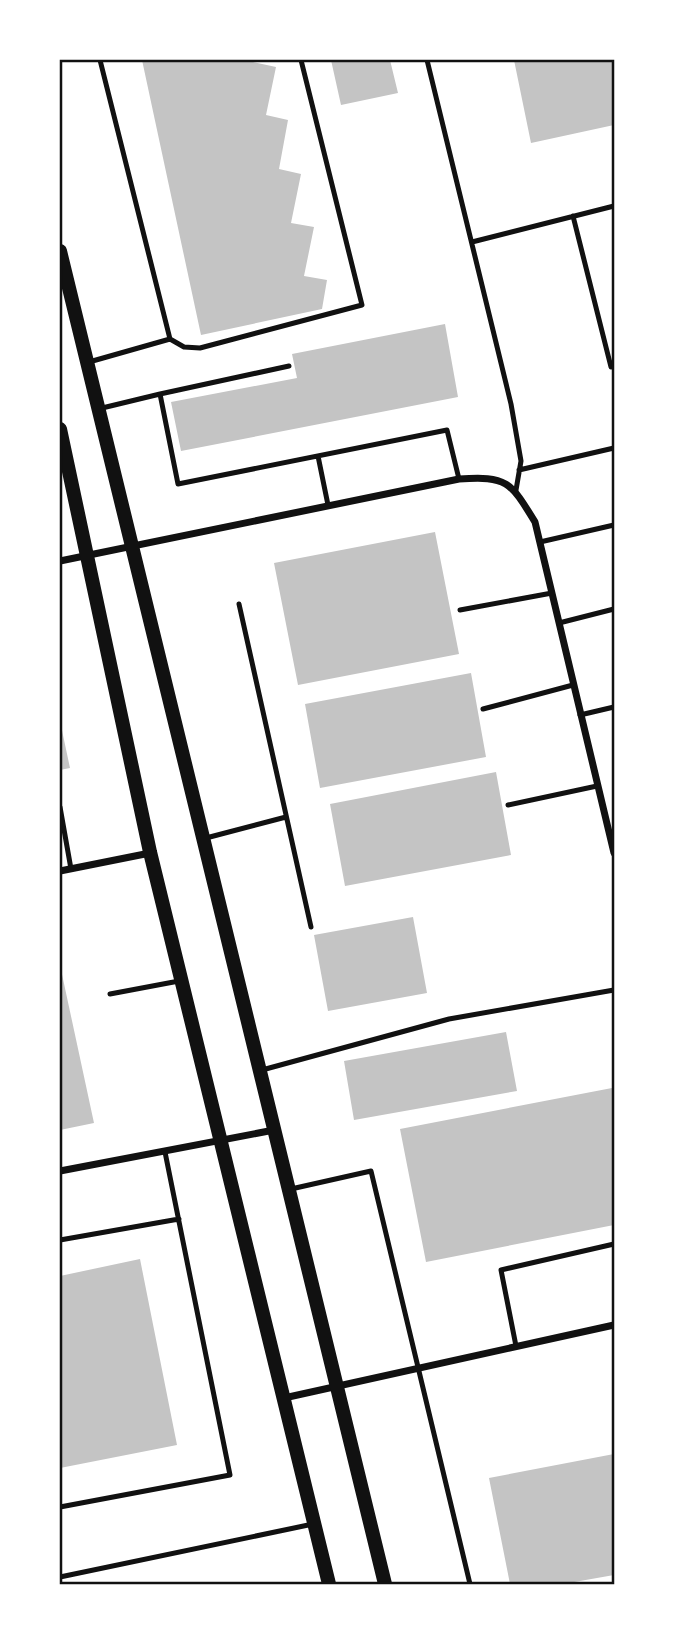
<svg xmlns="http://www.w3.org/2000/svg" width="674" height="1644" font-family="'Sofia Sans Condensed',sans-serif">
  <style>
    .building { fill: #c4c4c4 }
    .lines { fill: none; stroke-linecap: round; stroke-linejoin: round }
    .service { stroke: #111; stroke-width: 5 }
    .minor { stroke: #111; stroke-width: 7 }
    .secondary { stroke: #111; stroke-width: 14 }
    .neatline { fill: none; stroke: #111; stroke-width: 2.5 }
  </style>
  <rect width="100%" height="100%" fill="#fff"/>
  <path class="building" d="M142 60H254L253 62 276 67 266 115 288 120 279 169 301 174 291 223 314 227 304 276 327 280 322 309 201 335Z
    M331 60H390L398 93 341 105Z
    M514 60H614V125L531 143Z
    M445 324 458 397 181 451 171 402 297 378 292 354Z
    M435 532 459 654 298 685 274 563Z
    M471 673 486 757 320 788 305 704Z
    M60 721 70 768 60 770Z
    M496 772 511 855 345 886 330 804Z
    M413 917 427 993 328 1011 314 935Z
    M60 965 94 1123 60 1130Z
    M506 1032 517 1091 354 1120 344 1061Z
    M612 1088 614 1225 426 1262 400 1129Z
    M140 1259 177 1445 60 1468V1276Z
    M614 1454V1575L563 1584H510L489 1478Z"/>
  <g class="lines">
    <path class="service" d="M427 60 511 404 521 461 516 490
      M573 216 611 367
      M472 242 614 206
      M170 339 184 347 200 348 362 305 301 60
      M89 362 170 339 100 60
      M289 366 160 394 178 484 447 430 459 479
      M98 409 160 394
      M318 456 328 505
      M519 470 614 448
      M540 542 614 525
      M239 604 311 927
      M460 610 552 593
      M559 623 614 609
      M483 709 573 685
      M580 715 614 707
      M508 805 597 786
      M60 807 71 869
      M206 838 286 817
      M110 994 179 981
      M262 1070 449 1019 614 990
      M291 1189 371 1171 470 1584
      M60 1240 179 1219
      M516 1346 501 1270 614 1244
      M60 1507 230 1475 165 1152
      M60 1577 313 1524"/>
    <path class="minor" d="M60 561 459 479C507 476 510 481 535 522L614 853
      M60 871 150 853
      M60 1171 274 1130
      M284 1398 614 1325"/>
    <path class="secondary" d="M60 251 385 1584
      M60 429 150 852 329 1584"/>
  </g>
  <rect width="674" height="1644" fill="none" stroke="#ffffff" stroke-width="122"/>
  <rect x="61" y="61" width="552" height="1522" class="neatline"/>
</svg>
